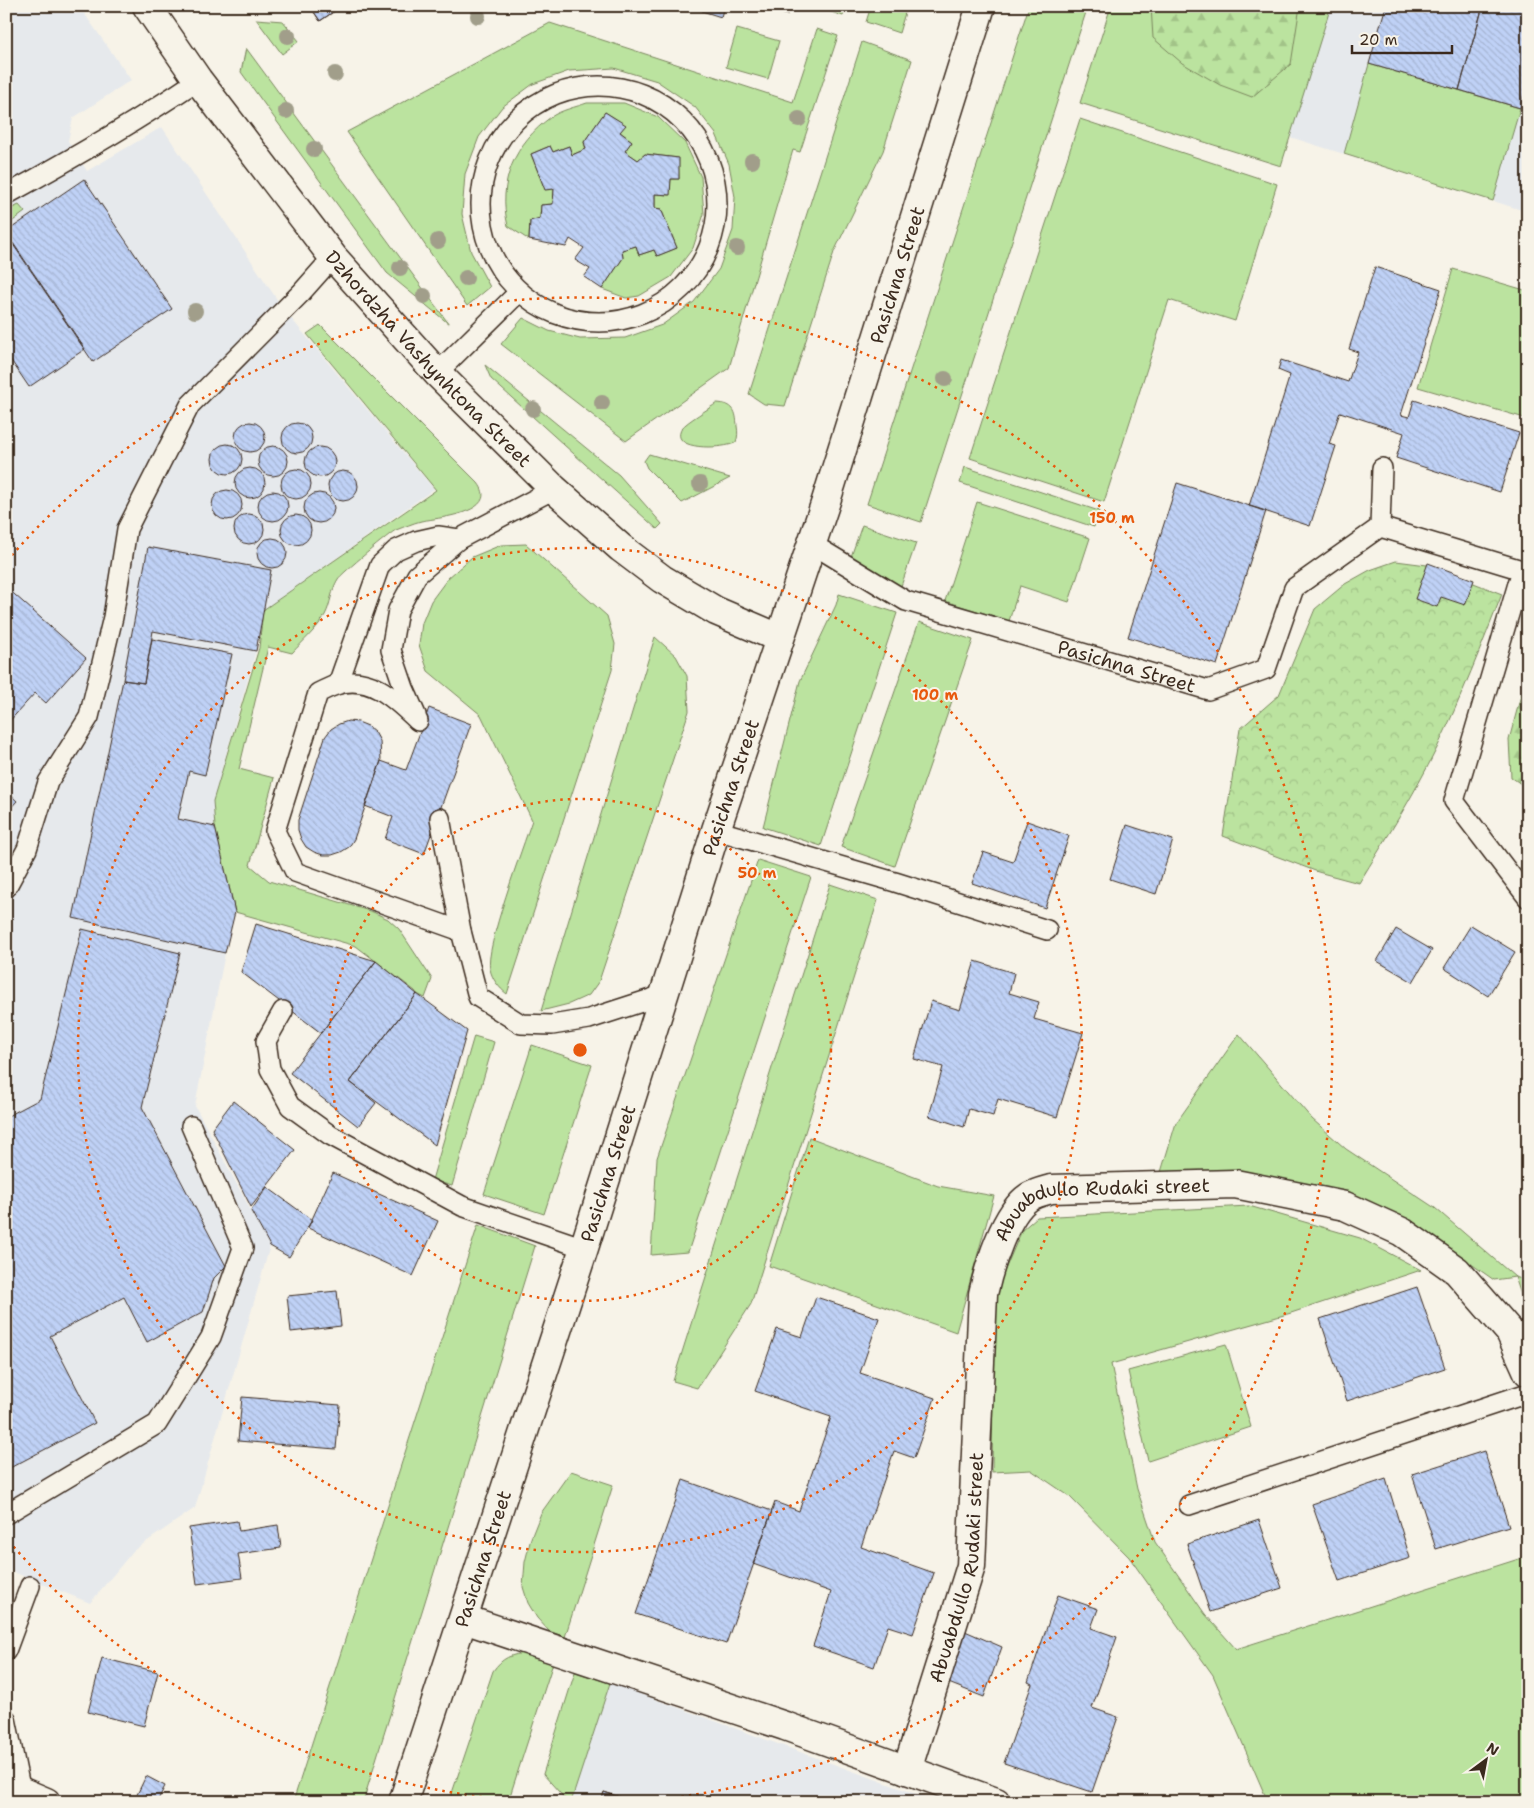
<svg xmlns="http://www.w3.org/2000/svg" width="1534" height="1808" font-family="'Shantell Sans',sans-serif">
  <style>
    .built { fill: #e6e9ec }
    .green { fill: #bbe39f; stroke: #7b865e }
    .forest { fill: url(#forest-firs); stroke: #7b865e }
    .park { fill: url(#park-crowns); stroke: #7b865e }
    .building { fill: url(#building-back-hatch); stroke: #3b2a1e }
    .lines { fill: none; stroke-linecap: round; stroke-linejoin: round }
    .service-casing { stroke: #3b2a1e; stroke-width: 22 }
    .minor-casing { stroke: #3b2a1e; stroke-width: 31 }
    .secondary-casing { stroke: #3b2a1e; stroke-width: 31 }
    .service { stroke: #f7f3e8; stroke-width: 19 }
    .minor { stroke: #f7f3e8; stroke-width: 28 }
    .secondary { stroke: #f7f3e8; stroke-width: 28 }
    .tree { fill: #a19e8a }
    .ring { fill: none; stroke: #e8590c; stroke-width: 2.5; stroke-dasharray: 2.5 5 }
    .labels { text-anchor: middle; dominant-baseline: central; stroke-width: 4; stroke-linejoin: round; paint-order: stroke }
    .street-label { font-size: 19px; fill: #3b2a1e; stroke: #f7f3e8 }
    .centre { fill: #e8590c; stroke: #f7f3e8; stroke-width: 2.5 }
    .ring-label { font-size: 15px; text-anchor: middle; font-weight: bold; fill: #e8590c; stroke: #f7f3e8; stroke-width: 4; stroke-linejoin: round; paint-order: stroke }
  </style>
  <defs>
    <pattern id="forest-firs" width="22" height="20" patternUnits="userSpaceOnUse" patternTransform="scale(1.25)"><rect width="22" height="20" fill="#bbe39f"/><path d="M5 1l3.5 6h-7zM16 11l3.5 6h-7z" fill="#a2c388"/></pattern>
    <pattern id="park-crowns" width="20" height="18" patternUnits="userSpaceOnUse" patternTransform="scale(1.25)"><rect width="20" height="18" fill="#bbe39f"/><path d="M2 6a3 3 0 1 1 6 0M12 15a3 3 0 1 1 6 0" fill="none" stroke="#a2c388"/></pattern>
    <pattern id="building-back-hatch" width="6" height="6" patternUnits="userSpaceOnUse" patternTransform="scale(1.25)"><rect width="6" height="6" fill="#bfd1f6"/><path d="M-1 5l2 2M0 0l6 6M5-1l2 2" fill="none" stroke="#a5b4d2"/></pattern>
  </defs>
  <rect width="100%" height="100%" fill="#f7f3e8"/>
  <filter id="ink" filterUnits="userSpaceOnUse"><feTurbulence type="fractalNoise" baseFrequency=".02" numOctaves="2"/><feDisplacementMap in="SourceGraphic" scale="10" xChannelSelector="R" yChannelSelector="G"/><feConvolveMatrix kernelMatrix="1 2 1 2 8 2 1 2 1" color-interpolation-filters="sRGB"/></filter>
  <g filter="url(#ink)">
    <path class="built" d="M6 6H79L131 80 73 118 68 141 87 171 162 127 284 310 434 489 263 610 256 651 213 800 215 828 235 912 225 953 195 1106 270 1246 195 1508 133 1551 90 1603 6 1569Z
      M1111 6H1528V212L1290 137Z
      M610 1683 938 1802H571Z"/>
    <path class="green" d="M822 6H846L843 16 822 9Z
      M871 6H907L899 33 866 22Z
      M1029 6H1088L921 522 867 504Z
      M1111 6H1331L1281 166 1080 103Z
      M256 19 283 21 299 41 282 54Z
      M550 23 793 102 817 29 838 36 800 152 793 150 729 368 626 441 501 344 523 318 549 331 580 339 625 338 662 325 694 302 719 269 733 230 735 197 729 164 716 134 695 107 657 81 614 68 569 71 533 84 502 107 479 137 465 174 462 214 471 252 490 287 467 306 347 132Z
      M737 29 779 41 768 79 726 67Z
      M862 42 912 60 883 151 834 252 785 406 764 404 749 394Z
      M246 48 449 324 387 273 241 72Z
      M1369 64 1520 108 1493 201 1344 154Z
      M587 103H624L658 117 685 143 701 177 704 214 693 248 671 277 639 296 626 298 602 289 623 258 622 250 636 246 639 255 654 250 657 256 677 248 661 209 655 208V194L669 195 671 179H679L678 158 645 154 638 160 625 151 632 141 620 132 625 125 605 112 584 142 586 149 572 155 569 146 553 152 550 146 531 154 545 189H554L553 204 541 205 540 218 530 221 529 240 508 226C497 182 515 143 551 117 561 110 576 107 587 103Z
      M1080 119 1277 184 1235 321 1169 300 1104 502 970 458Z
      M19 205 25 212 6 226V211Z
      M1453 269 1528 291V419L1418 387Z
      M320 325 478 483C501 513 437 518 421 521 413 523 404 527 396 530 391 532 341 574 338 579 331 590 331 604 325 615 318 628 302 642 292 653L268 647 239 769 274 778 250 865 269 881 373 912 388 919 399 929 432 979 425 998 417 994 415 991 356 946 235 912 215 827 213 801 259 648 263 610 436 490 307 334Z
      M485 365 619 475 662 524 657 529 491 379Z
      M717 403C734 404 736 411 737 426 738 432 738 437 736 442 728 449 667 452 682 428 686 422 710 408 717 403Z
      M649 454 730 478 682 503 647 468 644 461Z
      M965 467 1099 511 1094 527 960 483Z
      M977 502 1090 538 1069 602 1020 586 1009 621 945 601Z
      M862 525 916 543 900 589 846 571Z
      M526 544 607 616 615 644 612 670 507 994C499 988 492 979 490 969 484 950 524 845 532 820L481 715 428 671 419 645 422 623 431 601 448 578 472 557 501 545Z
      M839 594 897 613 821 846 763 827 800 681 836 605Z
      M919 622 973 640 895 866 841 847Z
      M655 637 676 656 687 676 689 711 599 981 589 995 569 1004 541 1011Z
      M758 860 811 877 688 1252 651 1255 657 1158Z
      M830 884 878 900 751 1304 697 1388 673 1381Z
      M1239 1034 1312 1119 1346 1149 1435 1208 1515 1277 1528 1281V1315L1515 1277 1494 1280 1406 1218 1345 1194 1227 1174 1161 1172 1176 1123Z
      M474 1036 494 1042 452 1186 432 1180Z
      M532 1045 592 1065 544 1214 484 1194Z
      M809 1137 938 1186 994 1196 956 1332 769 1266Z
      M1249 1206 1360 1238 1421 1270 1291 1313 1111 1364 1137 1489 1155 1542 1205 1614 1236 1649 1525 1557 1522 1586 1528 1607V1802H1268L1213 1675 1129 1557 1069 1496 1031 1470 992 1472 994 1295 1022 1230 1037 1217Z
      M478 1225 535 1246 363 1802H293Z
      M1226 1344 1251 1427 1148 1461 1128 1371Z
      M571 1471 613 1485 565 1637 549 1631 537 1618 528 1603 523 1587 525 1562 531 1538 541 1513Z
      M527 1653 553 1663 508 1802H449L493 1671C502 1658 511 1654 527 1653Z
      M575 1672 610 1683 571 1802H568L543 1774Z"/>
    <path class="forest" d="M1151 6H1300L1291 64 1252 97 1220 85 1182 63 1153 38Z
      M1528 678V789L1511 777 1509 740 1521 695Z"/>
    <path class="park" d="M1396 561 1427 565 1502 594C1482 645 1461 698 1437 748 1414 795 1386 839 1359 883L1318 872 1223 836 1240 729 1279 695 1315 609 1345 584 1370 570Z"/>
    <path class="building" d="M310 6H342L320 21Z
      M310 6H342L320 21Z
      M703 6H724L721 17 702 11Z
      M758 6H789L787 15Z
      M1386 6H1483L1459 90 1369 64Z
      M1483 6H1528V79L1520 108 1459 90Z
      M605 112 626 125 620 132 632 141 625 151 638 160 645 154 679 158V179H671L670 195 655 194V208L661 209 677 248 657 256 654 250 639 255 636 246 622 250 623 258 602 289 584 277 590 269 575 260 584 248 570 239 566 247 529 240 530 221 540 218 541 205 553 204 554 189 545 190 531 154 550 146 553 152 569 146 572 155 586 149 584 142Z
      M84 179 172 309 93 362 6 234V232Z
      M13 243 85 349 29 387 6 353V248Z
      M1375 267 1441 289 1401 415 1409 417 1414 400 1519 433 1500 492 1396 458 1404 433 1340 412 1329 444 1336 446 1310 526 1249 506 1290 375 1278 370 1281 360 1348 382 1358 352 1349 349Z
      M235 437a15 15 0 1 1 30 0a15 15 0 1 1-30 0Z
      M282 438a15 15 0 1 1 30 0a15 15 0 1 1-30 0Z
      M212 459a15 15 0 1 1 30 0a15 15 0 1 1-30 0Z
      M258 461a15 15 0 1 1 30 0a15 15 0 1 1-30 0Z
      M305 462a15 15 0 1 1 30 0a15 15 0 1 1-30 0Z
      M235 483a15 15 0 1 1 30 0a15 15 0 1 1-30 0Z
      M281 484a15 15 0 1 1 30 0a15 15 0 1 1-30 0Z
      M328 486a15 15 0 1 1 30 0a15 15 0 1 1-30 0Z
      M1177 483 1266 511 1217 665 1128 637Z
      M212 505a15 15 0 1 1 30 0a15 15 0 1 1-30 0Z
      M258 506a15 15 0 1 1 30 0a15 15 0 1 1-30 0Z
      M304 508a15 15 0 1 1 30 0a15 15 0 1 1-30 0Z
      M234 529a15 15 0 1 1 30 0a15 15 0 1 1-30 0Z
      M281 530a15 15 0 1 1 30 0a15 15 0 1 1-30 0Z
      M257 553a15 15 0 1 1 30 0a15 15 0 1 1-30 0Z
      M148 547 271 570 256 651 153 631 144 683 123 680Z
      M1428 563 1474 580 1465 605 1441 597 1437 607 1415 599Z
      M6 587 86 658 46 703 35 693 6 725Z
      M152 639 232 654 205 775 189 771 178 819 215 827 235 912 225 953 73 918 123 680 144 683Z
      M429 708 471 724 424 854 385 839 393 817 365 806 381 761 406 770Z
      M348 721 358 722 368 726 375 732 380 741 381 761 354 839 349 847 341 852 332 855H323L314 852 306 847 301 839 298 830V820L325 737 331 729 339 724Z
      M6 791 17 801 6 813Z
      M1027 821 1069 836 1045 908 972 883 983 852 1013 862Z
      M1127 825 1173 840 1156 894 1110 879Z
      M256 924 376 961 321 1033 241 972Z
      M1471 925 1515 952 1488 996 1444 968Z
      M82 929 180 953 142 1107 226 1266 214 1278 203 1312 147 1342 124 1297 50 1336 95 1423 6 1470V1117L40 1099Z
      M1396 929 1432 950 1413 982 1377 961Z
      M376 961 417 994 350 1082 376 1103 358 1126 290 1073Z
      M975 961 1014 973 1009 993 1039 1002 1034 1019 1083 1033 1057 1117 998 1099 993 1116 969 1109 964 1127 929 1116 943 1067 914 1059 922 1031 931 1001 960 1010Z
      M417 994 467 1031 435 1145 350 1082Z
      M233 1101 295 1150 251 1207 212 1129Z
      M333 1173 438 1221 413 1276 308 1228Z
      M267 1187 312 1220 289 1257 270 1246 251 1211Z
      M1417 1287 1445 1368 1347 1401 1320 1319Z
      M337 1291 341 1326 291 1332 287 1296Z
      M816 1297 879 1318 860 1373 935 1398 914 1458 894 1451 861 1547 934 1573 913 1634 888 1626 874 1667 813 1646 831 1592 753 1564 775 1502 799 1511 831 1417 755 1391 777 1329 802 1337Z
      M242 1397 340 1405 336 1449 238 1441Z
      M1484 1451 1509 1526 1436 1549 1412 1474Z
      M1386 1479 1410 1558 1339 1581 1312 1504Z
      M683 1480 772 1511 726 1644 636 1614Z
      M1259 1520 1282 1588 1210 1612 1187 1544Z
      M237 1521 239 1531 278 1525 281 1548 238 1554 242 1578 197 1584 189 1528Z
      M1058 1595 1098 1609 1091 1628 1117 1637 1092 1708 1118 1717 1092 1792 1004 1763 1032 1684 1028 1682Z
      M965 1631 1002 1647 984 1697 946 1682Z
      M102 1658 158 1672 144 1726 88 1712Z
      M146 1776 165 1786 157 1802H136L134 1801Z
      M604 1792 635 1802H601Z
      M604 1792 635 1802H601Z"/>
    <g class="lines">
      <defs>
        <g id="service">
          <circle cx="599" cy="204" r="118"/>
          <path d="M6 195C72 159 136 122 198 80"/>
          <path d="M437 373 519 292"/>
          <path d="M1380 527 1382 468"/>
          <path id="s1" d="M812 544 906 601 1208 690 1266 669 1294 588 1380 527 1522 570 1454 801 1528 898"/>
          <path d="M338 684 380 565 396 550 416 541 438 536 459 539"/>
          <path d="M416 715 404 688 391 650 398 610 417 575 459 539 554 489"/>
          <path d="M418 721C396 700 370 673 336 685 330 687 324 690 318 693L275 831 295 872 461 931"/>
          <path d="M440 818 461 931 478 997 521 1024 552 1025 589 1019 663 995"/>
          <path d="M716 830 895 882 1047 930"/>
          <path d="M6 888 27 849 48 782 89 717 113 617 127 529 190 405 301 293 333 257"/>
          <path d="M283 1011 266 1041 270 1069 290 1106 330 1135 462 1206 584 1248"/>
          <path d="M1189 1505 1528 1393"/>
          <path d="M6 1514 157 1424 211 1337 243 1248 191 1126"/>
          <path d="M6 1651 30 1586"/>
          <path d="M6 1719 21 1792"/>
        </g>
        <g id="minor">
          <path d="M464 1619 785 1726 996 1802"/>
          <path id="s2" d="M907 1770 971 1566 983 1294C989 1267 1005 1213 1029 1197 1035 1193 1044 1191 1051 1189L1235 1184 1345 1206 1402 1232 1457 1271 1510 1332 1528 1372"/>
          <path d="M6 1785 46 1802"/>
        </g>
        <g id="secondary">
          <path id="s3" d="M147 6 198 80 333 257 437 373 554 489 621 548 662 579 716 611 779 638"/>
          <path id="s4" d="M403 1802 584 1248 716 830 826 501 981 6"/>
        </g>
      </defs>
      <use href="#service" class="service-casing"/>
      <use href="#minor" class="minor-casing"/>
      <use href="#secondary" class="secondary-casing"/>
      <use href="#service" class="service"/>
      <use href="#minor" class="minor"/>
      <use href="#secondary" class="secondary"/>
    </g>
    <g class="tree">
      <circle cx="478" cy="16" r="8"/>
      <circle cx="288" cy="36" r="8"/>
      <circle cx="335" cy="74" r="8"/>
      <circle cx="286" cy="111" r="8"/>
      <circle cx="799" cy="119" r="8"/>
      <circle cx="314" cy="149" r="8"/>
      <circle cx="752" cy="161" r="8"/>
      <circle cx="438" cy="241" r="8"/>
      <circle cx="737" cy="248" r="8"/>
      <circle cx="400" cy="268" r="8"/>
      <circle cx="466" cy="278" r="8"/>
      <circle cx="424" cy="296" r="8"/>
      <circle cx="195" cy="311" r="8"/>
      <circle cx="945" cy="379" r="8"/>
      <circle cx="602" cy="403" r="8"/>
      <circle cx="533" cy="409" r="8"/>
      <circle cx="700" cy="484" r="8"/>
    </g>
  </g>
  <g class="ring">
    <circle cx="580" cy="1050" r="251"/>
    <circle cx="580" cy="1050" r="502"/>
    <path d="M534 1802A753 753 0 0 1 7 1539M7 561A753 753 0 1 1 626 1802"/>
  </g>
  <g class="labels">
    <g class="street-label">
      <text stroke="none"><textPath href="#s4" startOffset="1605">Pasichna Street</textPath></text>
      <text stroke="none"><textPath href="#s3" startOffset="452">Dzhordzha Vashynhtona Street</textPath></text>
      <text stroke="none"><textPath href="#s1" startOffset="340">Pasichna Street</textPath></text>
      <text stroke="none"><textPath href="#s4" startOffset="1066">Pasichna Street</textPath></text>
      <text stroke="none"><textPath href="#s4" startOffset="661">Pasichna Street</textPath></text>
      <text stroke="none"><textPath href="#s2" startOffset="660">Abuabdullo Rudaki street</textPath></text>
      <text stroke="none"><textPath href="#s4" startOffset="256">Pasichna Street</textPath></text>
      <text stroke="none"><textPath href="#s2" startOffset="210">Abuabdullo Rudaki street</textPath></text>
    </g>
  </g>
  <circle cx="580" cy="1050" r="8" class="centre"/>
  <g class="ring-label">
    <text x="1112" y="523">150 m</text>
    <text x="935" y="700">100 m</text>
    <text x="757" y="878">50 m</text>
  </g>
  <rect width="1534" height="1808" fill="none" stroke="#f7f3e8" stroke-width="25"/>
  <rect x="12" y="12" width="1509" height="1783" fill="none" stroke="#3b2a1e" stroke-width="2" filter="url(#ink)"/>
  <g transform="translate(1486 1760) rotate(32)" stroke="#f7f3e8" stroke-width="4" paint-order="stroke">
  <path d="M0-4L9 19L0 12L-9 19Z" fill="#3b2a1e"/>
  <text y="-8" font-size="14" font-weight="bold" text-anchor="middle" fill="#3b2a1e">N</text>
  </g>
  <path d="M1352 45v8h100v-8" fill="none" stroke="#3b2a1e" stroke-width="2.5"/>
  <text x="1359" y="45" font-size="15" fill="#3b2a1e" stroke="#f7f3e8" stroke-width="4" paint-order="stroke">20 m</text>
</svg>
